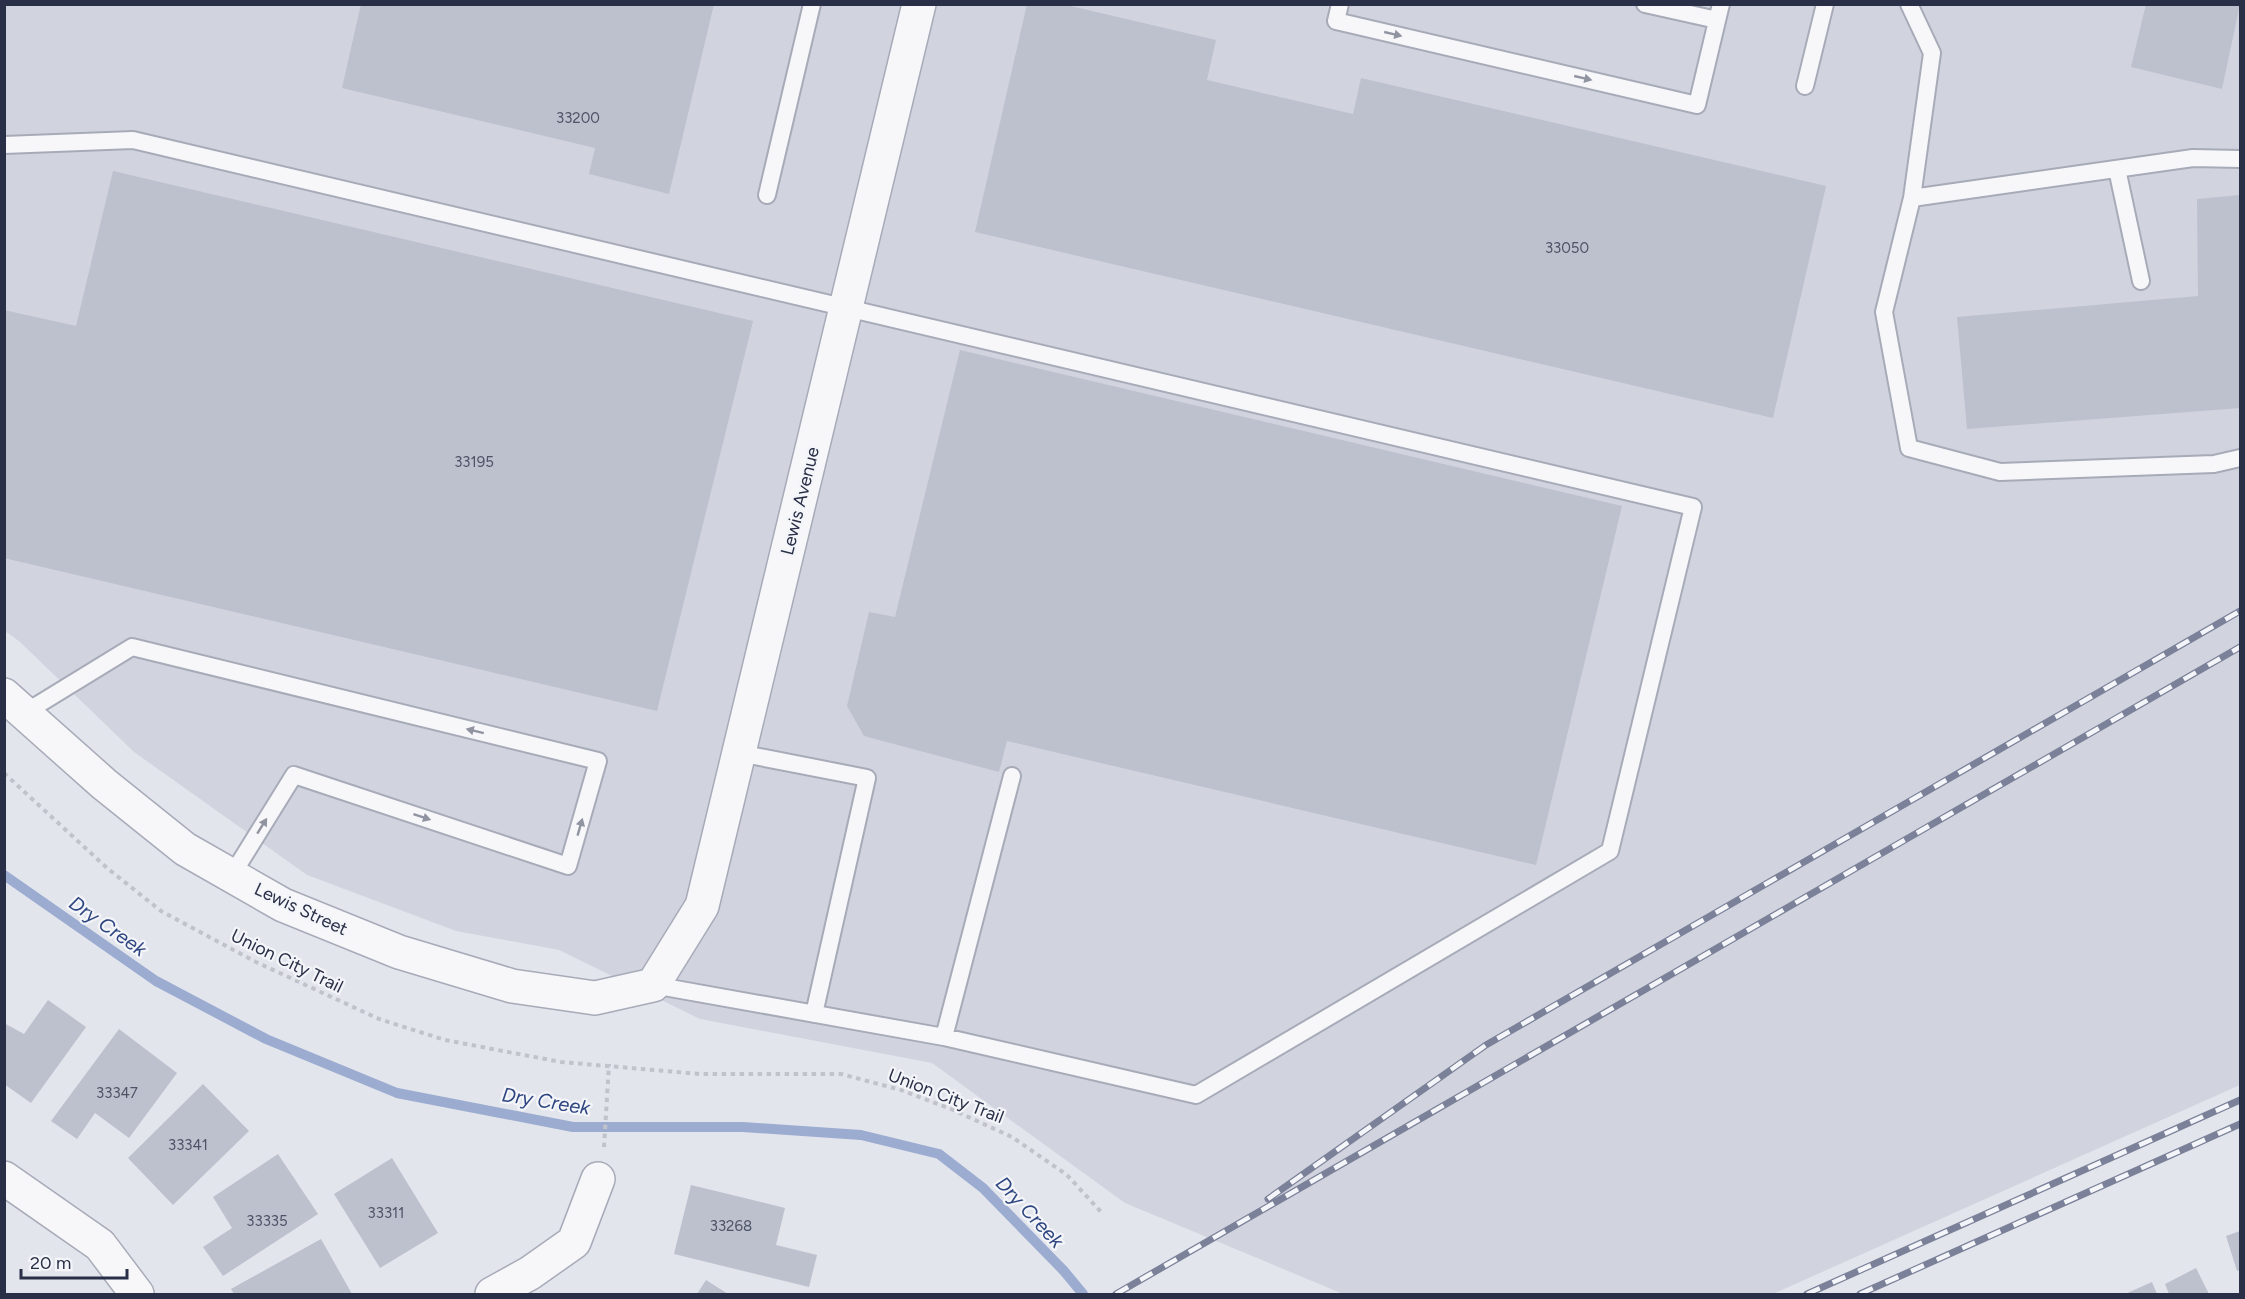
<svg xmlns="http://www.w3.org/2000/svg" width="2245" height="1299" font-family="Figtree,sans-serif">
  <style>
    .built { fill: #d1d4df }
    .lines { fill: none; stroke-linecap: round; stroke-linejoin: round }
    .stream { stroke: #9bacd0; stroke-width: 10 }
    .building { fill: #bdc0cd }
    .service-casing { stroke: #a7abb8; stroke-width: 20 }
    .minor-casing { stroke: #a7abb8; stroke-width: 36 }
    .path { stroke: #c1c3cb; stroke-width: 4; stroke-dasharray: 4.5 4.5; stroke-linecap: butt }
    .service { stroke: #f7f7fa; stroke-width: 16 }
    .minor { stroke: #f7f7fa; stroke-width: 33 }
    .rail-casing { stroke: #7b8198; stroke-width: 7 }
    .rail { stroke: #f3f5f9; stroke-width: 4.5; stroke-dasharray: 14; stroke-linecap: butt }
    .oneway { fill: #9093a0 }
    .labels { text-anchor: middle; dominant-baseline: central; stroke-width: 4.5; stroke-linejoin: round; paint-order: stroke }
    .number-label { font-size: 15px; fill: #4e5368 }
    .street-label { font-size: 18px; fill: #292f47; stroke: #f3f5f9 }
    .water-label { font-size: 20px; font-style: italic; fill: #2e4580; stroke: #f3f5f9 }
  </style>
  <rect width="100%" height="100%" fill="#e3e5ed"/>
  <path class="built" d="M5 5H2240V1085L1773 1294H1343L1125 1203 932 1063 700 1019 559 950 456 931 307 875 134 752 20 642 5 631Z"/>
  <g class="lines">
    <path class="stream" d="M4 875 156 981 266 1039 397 1093 573 1127H743L861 1135 939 1154 983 1188 1064 1271 1083 1294"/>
  </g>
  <path class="building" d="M361 4H714L669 194 589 174 595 148 342 88Z
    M1027 4H1062L1216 40 1207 80 1353 114 1361 78 1826 186 1773 418 975 232Z
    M2146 4H2240L2222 89 2131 67Z
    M113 171 753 321 657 711 4 558V310L76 326Z
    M2240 195V408L1967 429 1957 317 2198 296 2197 199Z
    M960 350 1622 506 1536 865 1007 741 999 772 864 736 847 706 869 612 895 617Z
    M48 1000 86 1027 31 1103 4 1084V1023L24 1034Z
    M119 1029 177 1073 129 1138 95 1113 77 1139 51 1121Z
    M203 1084 249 1131 173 1205 128 1158Z
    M278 1154 318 1214 223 1276 203 1247 232 1228 213 1197Z
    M392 1158 438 1233 380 1268 334 1194Z
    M691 1185 785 1208 776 1245 817 1255 809 1287 674 1254Z
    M2240 1231V1270L2237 1271 2226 1236Z
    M321 1239 352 1294H234L231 1289Z
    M2196 1268 2209 1294H2169L2165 1284Z
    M706 1280 728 1294H697Z
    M2152 1282 2157 1294H2125Z"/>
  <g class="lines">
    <defs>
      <path id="service" d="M1340 4 1336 21 1697 105 1721 4
        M1645 4 1717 20
        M1909 4 1932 53 1912 198 2193 158 2240 159
        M1805 86 1825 4
        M4 145 133 140 1693 507 1610 851 1196 1095 944 1037 653 985
        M2117 169 2141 281
        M767 195 812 4
        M1912 198 1884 312 1909 448 2000 472 2214 464 2240 458
        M26 712 132 647 598 761 568 866 294 775 232 875
        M739 753 867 778 814 1014
        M944 1037 1012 776"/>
      <path id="minor" d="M4 695 104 784 185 849 283 905 399 952 512 986 595 998 653 985 702 906 919 4
        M4 1178 100 1245 137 1294
        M492 1294 530 1273 574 1242 598 1179"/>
    </defs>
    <use href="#service" class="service-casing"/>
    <use href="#minor" class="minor-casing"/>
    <path class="path" d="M4 773 107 868 161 911 256 962 379 1019 445 1040 561 1062 700 1074H841L901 1090 951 1109 1012 1137 1067 1175 1102 1213
      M604 1147 609 1064"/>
    <use href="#service" class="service"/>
    <use href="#minor" class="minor"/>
    <defs>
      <path id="rail" d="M1268 1199 1486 1045 2240 611
        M1116 1294 2240 647
        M1807 1294 2240 1100
        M1860 1294 2240 1124"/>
    </defs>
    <use href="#rail" class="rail-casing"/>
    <use href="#rail" class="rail"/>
  </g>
  <defs><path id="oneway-solid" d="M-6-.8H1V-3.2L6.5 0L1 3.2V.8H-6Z" transform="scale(1.5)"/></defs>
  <g class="oneway">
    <use href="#oneway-solid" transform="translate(1393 34) rotate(13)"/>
    <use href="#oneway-solid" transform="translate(1583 78) rotate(13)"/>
    <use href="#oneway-solid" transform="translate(475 731) rotate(-166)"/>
    <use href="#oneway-solid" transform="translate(422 817) rotate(18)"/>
    <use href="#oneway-solid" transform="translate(262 826) rotate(-58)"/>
    <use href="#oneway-solid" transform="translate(580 827) rotate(-74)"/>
  </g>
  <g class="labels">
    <g class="number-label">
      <text x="578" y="118">33200</text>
      <text x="1567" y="248">33050</text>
      <text x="474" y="462">33195</text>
      <text x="117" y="1093">33347</text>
      <text x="188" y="1145">33341</text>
      <text x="386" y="1213">33311</text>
      <text x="267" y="1221">33335</text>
      <text x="731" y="1226">33268</text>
    </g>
    <g class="street-label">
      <text transform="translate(800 501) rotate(-76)">Lewis Avenue</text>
      <text transform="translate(301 909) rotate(25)">Lewis Street</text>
      <text transform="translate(287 961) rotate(26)">Union City Trail</text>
      <text transform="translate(946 1096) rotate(21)">Union City Trail</text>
    </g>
    <g class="water-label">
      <text transform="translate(108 926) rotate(35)">Dry Creek</text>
      <text transform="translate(546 1101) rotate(9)">Dry Creek</text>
      <text transform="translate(1030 1212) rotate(47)">Dry Creek</text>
    </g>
  </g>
  <rect width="2245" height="1299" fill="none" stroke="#292f47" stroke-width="12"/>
  <path d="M21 1269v9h106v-9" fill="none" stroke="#292f47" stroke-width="3"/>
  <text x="30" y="1269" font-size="18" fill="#292f47" stroke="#f3f5f9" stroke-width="4.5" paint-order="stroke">20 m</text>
</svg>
